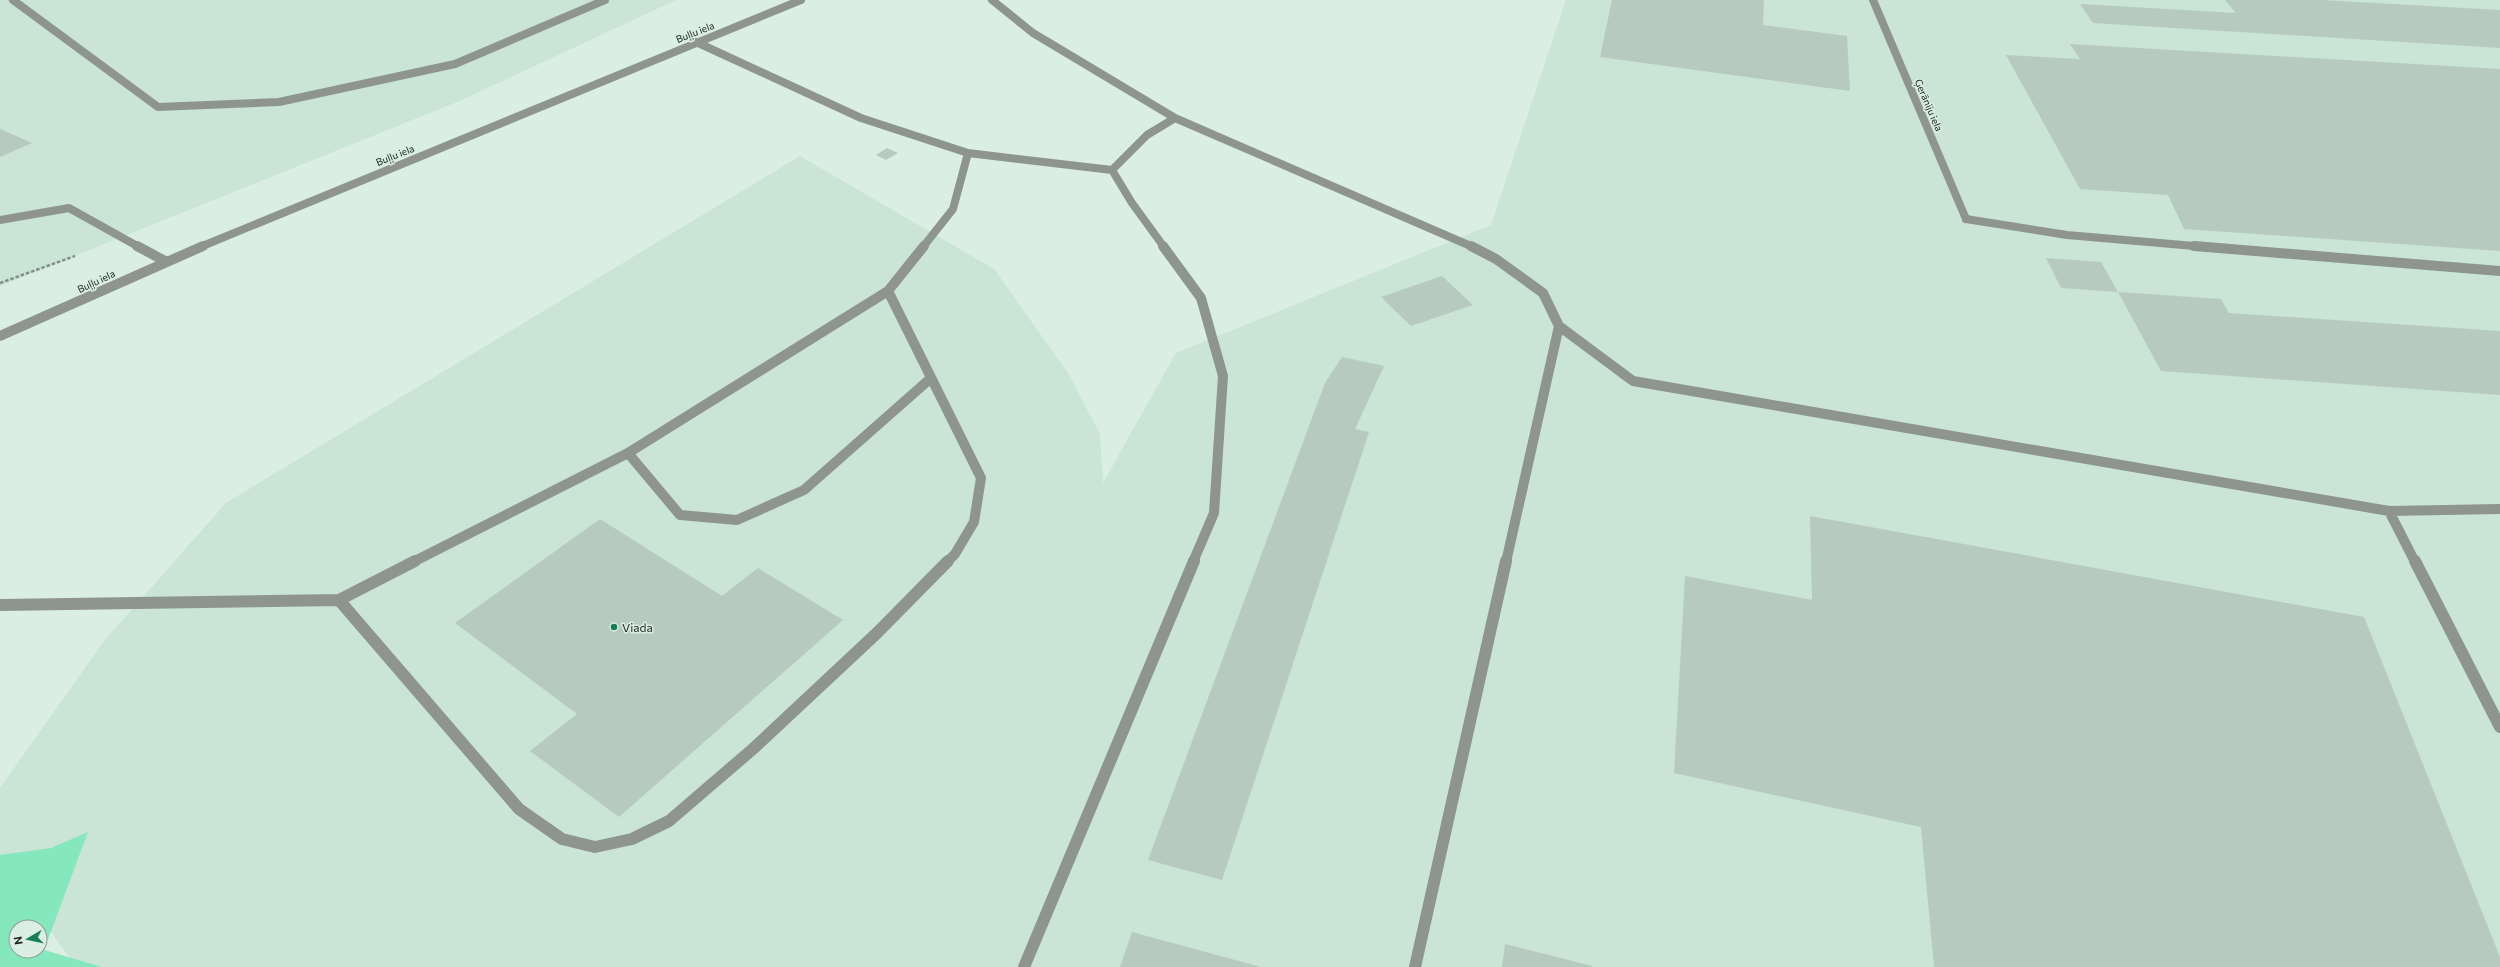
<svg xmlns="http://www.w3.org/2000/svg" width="2500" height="967" font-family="Commissioner,sans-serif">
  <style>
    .built { fill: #cae4d6 }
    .water { fill: #85e8bc; fill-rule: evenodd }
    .building { fill: #b7cac0 }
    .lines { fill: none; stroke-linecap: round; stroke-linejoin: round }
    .path { stroke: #818f88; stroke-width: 2.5; stroke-dasharray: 3.5 2; stroke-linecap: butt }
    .service-far2 { stroke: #8e9591; stroke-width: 8 }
    .service-far1 { stroke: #8e9591; stroke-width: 10 }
    .service { stroke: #8e9591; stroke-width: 12 }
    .minor { stroke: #8e9591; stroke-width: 8 }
    .tertiary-far1 { stroke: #8e9591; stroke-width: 8 }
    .tertiary { stroke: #8e9591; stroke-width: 10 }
    .poi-dot { fill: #147f5a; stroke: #daeee4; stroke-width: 1.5 }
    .labels { text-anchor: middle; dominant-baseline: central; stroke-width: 3; stroke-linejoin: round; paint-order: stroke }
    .far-street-label { font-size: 10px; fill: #1e2521; stroke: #daeee4 }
    .poi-label { font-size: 12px; fill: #1e2521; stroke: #daeee4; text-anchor: start }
  </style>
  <rect width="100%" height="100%" fill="#daeee4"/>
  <path class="built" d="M0 0H676L462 100 0 286Z
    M1566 0H2500V967H76L0 859V788L104 641 226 503 800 156 994 269 1068 373 1100 434 1103 483 1176 353 1491 225Z"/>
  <path class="water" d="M88 832 44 950 102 967H0V855L51 848ZM16 927H40V951H16Z"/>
  <path class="building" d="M1612 0H1764L1763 25 1847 36 1850 91 1600 57Z
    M2225 0H2322L2500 10V48L2093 23 2080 4 2236 13Z
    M2070 44 2500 69V251L2184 229 2168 195 2080 189 2006 55 2080 59Z
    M0 129 32 143 0 157Z
    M887 148 898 153 886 160 876 155Z
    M2046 258 2101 262 2118 292 2061 288Z
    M1442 276 1473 305 1411 326 1381 297Z
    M2118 292 2221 299 2229 313 2500 331V395L2161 371Z
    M1342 357 1384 366 1355 429 1369 432 1222 880 1148 860 1325 383Z
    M1810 516 2364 617 2500 957V967H1934L1921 827 1674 773 1685 576 1812 600Z
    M600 519 722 596 758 568 843 620 619 817 530 751 577 714 455 623Z
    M1132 932 1261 967H1120Z
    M1505 944 1592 966V967H1502Z"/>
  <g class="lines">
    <path class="path" d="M0 283 75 256"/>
    <path class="service-far2" d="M13 0 158 107 279 102 455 64 605 0
      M992 0 1033 33 1175 118 1473 247
      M696 42 861 118 968 153 953 209 923 247
      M968 153 1112 170
      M1966 219 2067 235 2206 247
      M0 220 69 208 139 247
      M1164 247 1132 203 1112 170 1147 135 1175 118"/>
    <path class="service-far1" d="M137 246 165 261
      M1163 246 1201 298 1223 376 1214 513 1193 562
      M1471 246 1496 259 1543 293 1559 326 1633 381 2389 511 2415 562
      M2194 246 2500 271
      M888 291 981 478 974 522 955 554 947 562
      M628 453 680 515 737 520 804 490 931 378
      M2389 511 2500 509
      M413 562 628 453 888 291 924 246
      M1506 562 1559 326"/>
    <path class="service" d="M2415 561 2500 727
      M339 600 519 809 562 839 595 847 632 839 669 821 754 748 877 633 948 561
      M0 605 339 600 415 561
      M1024 967 1194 561
      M1415 967 1506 561"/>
    <path class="minor" d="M1873 0 1966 219"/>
    <path class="tertiary-far1" d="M200 247 801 0"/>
    <path class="tertiary" d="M0 336 203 246"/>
  </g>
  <circle class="poi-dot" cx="614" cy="627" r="4"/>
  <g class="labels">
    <g class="far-street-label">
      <text transform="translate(695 32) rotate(-22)">Buļļu iela</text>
      <text transform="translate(1929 105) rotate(67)">Ģerāniju iela</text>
      <text transform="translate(395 155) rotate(-22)">Buļļu iela</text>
      <text transform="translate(96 281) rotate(-25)">Buļļu iela</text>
    </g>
    <g class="poi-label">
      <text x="622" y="627">Viada</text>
    </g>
  </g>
  <g transform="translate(28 939) rotate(261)"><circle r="19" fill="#daeee4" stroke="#8f9e96"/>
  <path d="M0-3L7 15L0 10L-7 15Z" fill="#147f5a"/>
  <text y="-6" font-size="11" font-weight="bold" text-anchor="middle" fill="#1e2521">N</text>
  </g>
</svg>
